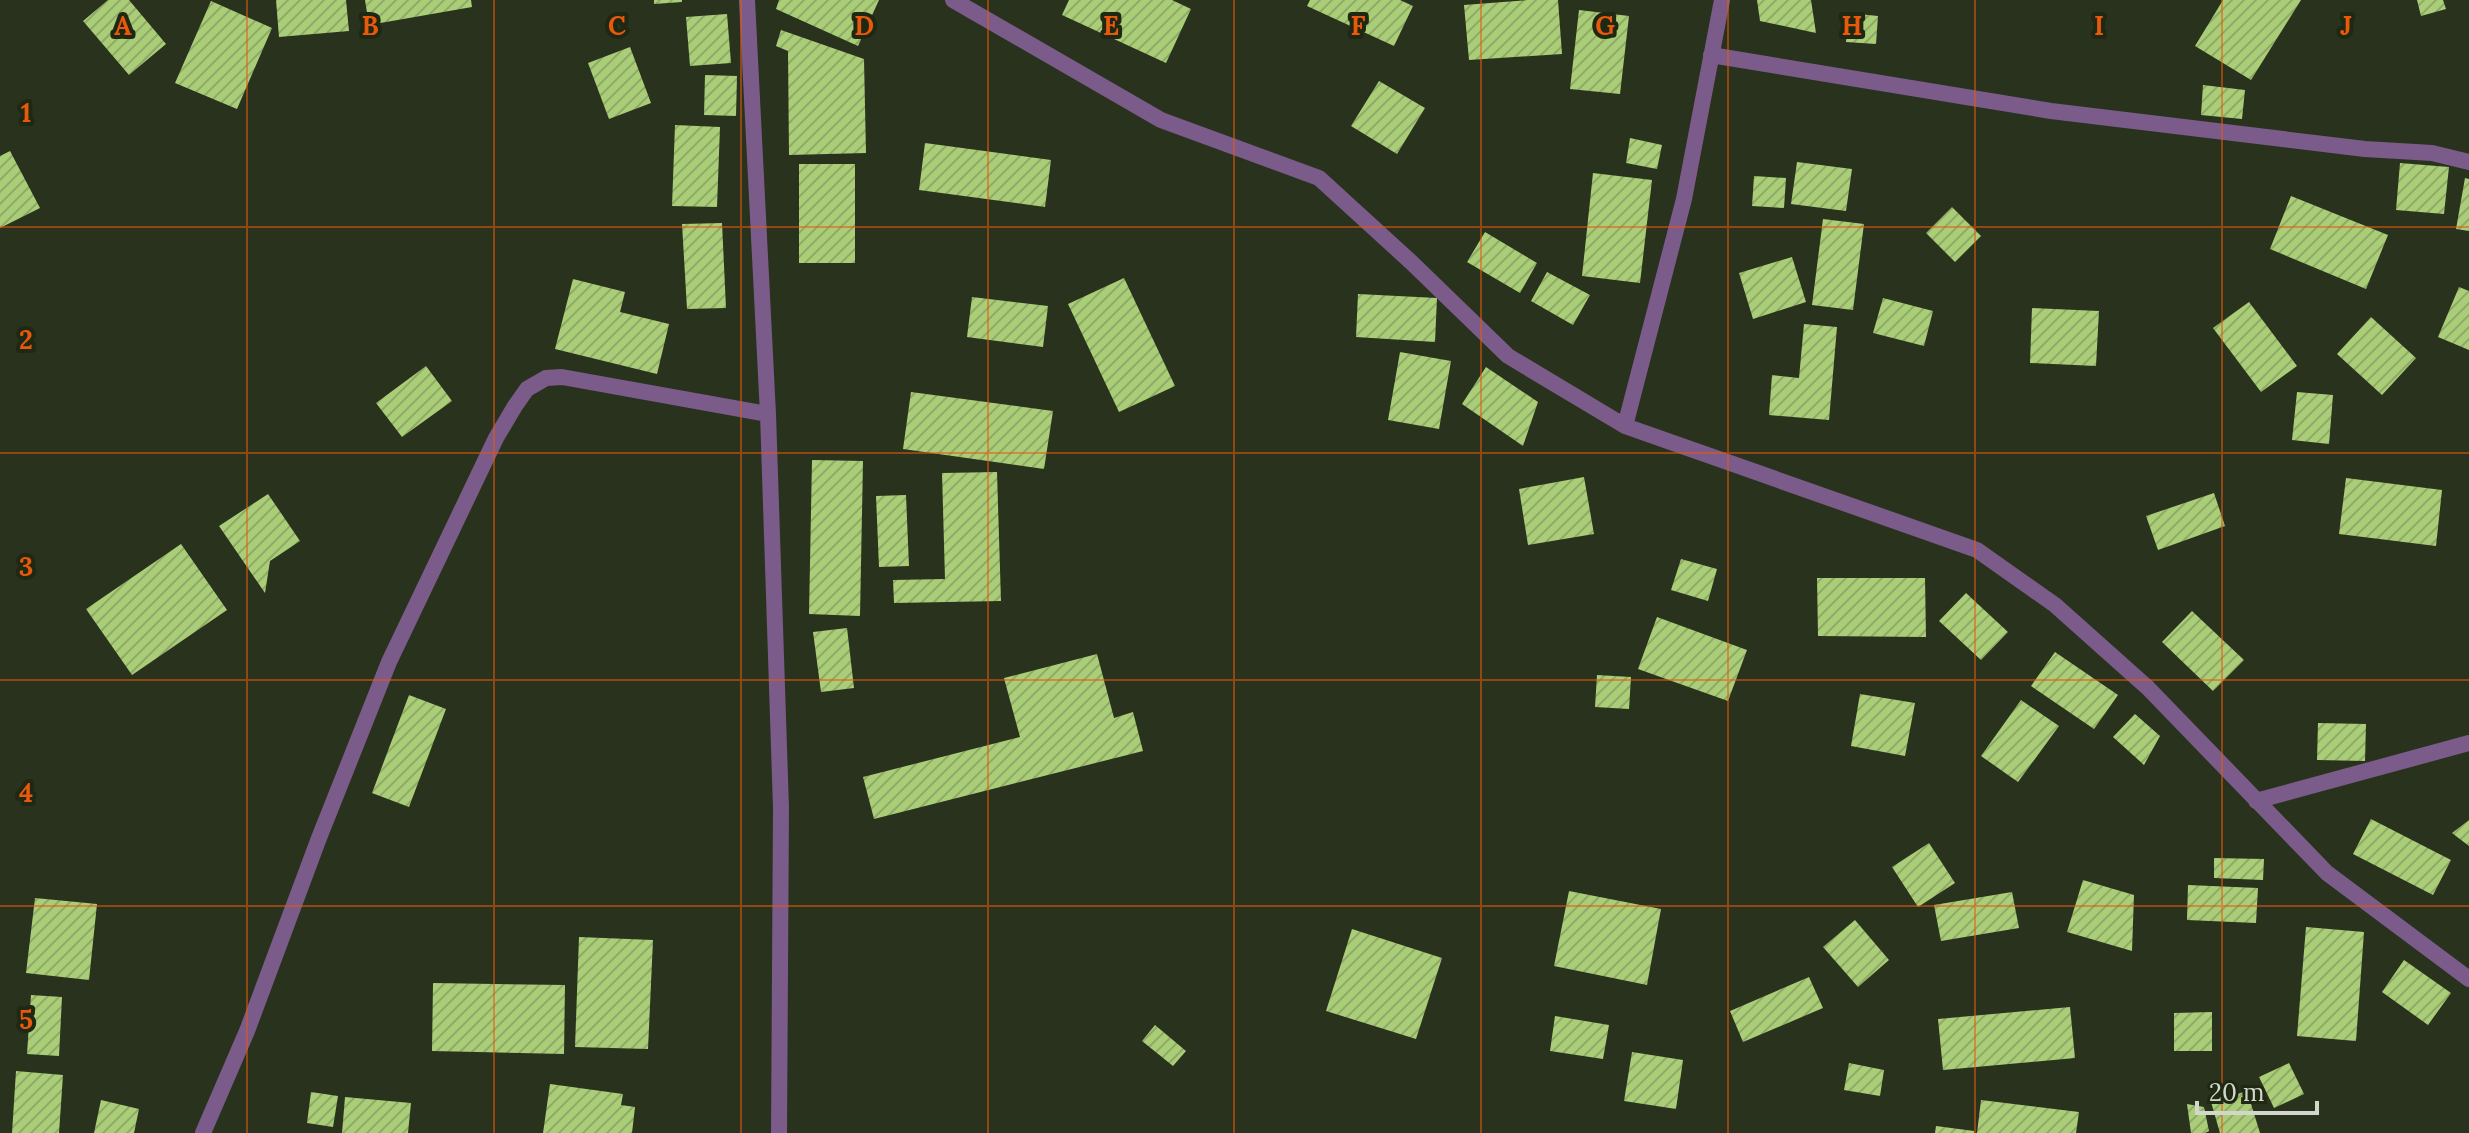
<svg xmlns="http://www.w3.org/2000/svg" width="2469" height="1133" font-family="Lora,serif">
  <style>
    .building { fill: url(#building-hatch) }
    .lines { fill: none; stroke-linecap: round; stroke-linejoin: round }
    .street { stroke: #7b5b8a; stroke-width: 16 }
    .grid { fill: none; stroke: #e8590c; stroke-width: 2; stroke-opacity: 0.55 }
    .grid-label { font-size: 26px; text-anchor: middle; font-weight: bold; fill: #e8590c; stroke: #1f2812; stroke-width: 8; stroke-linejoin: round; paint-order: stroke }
  </style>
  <defs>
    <pattern id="building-hatch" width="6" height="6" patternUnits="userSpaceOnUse" patternTransform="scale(2)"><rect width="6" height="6" fill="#aace77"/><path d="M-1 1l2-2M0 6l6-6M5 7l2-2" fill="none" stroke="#8faa68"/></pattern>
  </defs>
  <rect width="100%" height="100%" fill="#29321c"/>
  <path class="building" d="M108 0H129L166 44 129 75 83 21Z
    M276 0H346L349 31 279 37Z
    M365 0H471L472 7 369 25Z
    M654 0H682V2L654 4Z
    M779 0H879L858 46 776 9Z
    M1069 0H1172L1191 9 1166 63 1062 15Z
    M1310 0H1400L1413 6 1394 46 1307 6Z
    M1528 0H1558L1562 54 1469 60 1464 5Z
    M1757 0H1811L1816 33 1760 21Z
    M2223 0H2301L2251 80 2195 46Z
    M2417 0H2443L2446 9 2421 16Z
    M211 1 272 28 237 109 175 83Z
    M1579 10 1629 16 1620 94 1570 89Z
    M1849 13 1878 16 1876 44 1846 42Z
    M727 14 731 63 690 66 686 17Z
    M781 30 864 59 866 153 789 155 788 51 776 46Z
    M630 47 651 103 609 119 588 63Z
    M705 75 737 76 736 116 704 115Z
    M1379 81 1425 108 1397 154 1351 126Z
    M2203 85 2245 90 2242 119 2201 115Z
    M675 125 720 127 717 207 672 206Z
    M1630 138 1662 145 1657 169 1626 163Z
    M925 143 1051 160 1045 207 919 190Z
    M10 151 40 208 0 228V156Z
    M1797 162 1852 169 1846 211 1791 204Z
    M2400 163 2449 167 2444 214 2396 210Z
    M799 164H855V263H799Z
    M1593 173 1652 180 1640 283 1582 276Z
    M1754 176 1786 178 1784 208 1752 206Z
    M2465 178 2469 179V231L2456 229Z
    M2291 196 2388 235 2366 289 2270 249Z
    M1952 207 1981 236 1955 262 1926 233Z
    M1823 219 1864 224 1853 310 1812 305Z
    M722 223 726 308 687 309 682 224Z
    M1485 232 1537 263 1520 293 1467 262Z
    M1792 257 1806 302 1753 319 1739 273Z
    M1547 272 1590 295 1573 325 1531 301Z
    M1124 278 1175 386 1119 412 1068 304Z
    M573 279 625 292 620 312 669 324 657 374 555 349Z
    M2459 287 2469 291V350L2438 337Z
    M1358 294 1437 298 1435 342 1356 337Z
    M972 297 1048 306 1043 347 967 337Z
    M1883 298 1933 311 1924 346 1873 333Z
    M2249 302 2297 366 2261 392 2213 328Z
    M2032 308 2099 311 2096 366 2030 363Z
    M2371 317 2416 358 2382 395 2337 354Z
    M1804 324 1837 327 1829 420 1769 415 1772 375 1799 378Z
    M1400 352 1451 361 1439 429 1388 420Z
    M426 366 452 401 402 437 376 403Z
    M1486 367 1538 402 1523 446 1462 404Z
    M911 392 1053 411 1044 469 903 449Z
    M2297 392 2333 395 2329 444 2292 440Z
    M812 460 863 461 860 616 809 614Z
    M997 472 1001 601 894 603 893 580 945 579 942 473Z
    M1584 477 1594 534 1528 545 1519 489Z
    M2346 478 2442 490 2436 546 2339 534Z
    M2214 493 2225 526 2158 550 2146 516Z
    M268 494 300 541 270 561 265 593 219 526Z
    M906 495 909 566 879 567 876 496Z
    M181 544 227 610 132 675 86 609Z
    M1681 559 1717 569 1708 601 1671 590Z
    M1817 578H1925L1926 637 1818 636Z
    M1966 593 2008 632 1981 660 1939 621Z
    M2192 611 2244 660 2213 691 2162 642Z
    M1657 617 1747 650 1728 701 1638 669Z
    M847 628 854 688 821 692 813 632Z
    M2055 652 2118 695 2094 729 2031 686Z
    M1097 654 1114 718 1133 712 1143 751 874 819 863 777 1020 737 1004 678Z
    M1597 675 1631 677 1629 709 1595 707Z
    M1860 694 1915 703 1905 756 1851 746Z
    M409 695 446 709 409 807 372 793Z
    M2021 700 2059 726 2018 782 1981 756Z
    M2135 714 2160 736 2144 765 2113 737Z
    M2318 723 2366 724 2365 761 2317 760Z
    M2371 819 2451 860 2433 895 2353 854Z
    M2469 820V846L2452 833Z
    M1929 843 1955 883 1918 907 1892 867Z
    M2214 858 2264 859 2263 880 2214 878Z
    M2083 880 2134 895 2132 951 2067 932Z
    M2188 885 2258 888 2256 923 2187 920Z
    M1569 891 1661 909 1647 985 1554 966Z
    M2012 892 2019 928 1941 941 1934 905Z
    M35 898 97 904 89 980 26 973Z
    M1855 920 1889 960 1858 987 1823 947Z
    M2306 927 2364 932 2356 1041 2297 1036Z
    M1352 929 1442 958 1416 1039 1326 1011Z
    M579 937 653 940 648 1049 575 1047Z
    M2404 960 2451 993 2428 1025 2382 992Z
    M1809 977 1823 1008 1743 1042 1730 1011Z
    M433 983 565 985 564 1054 432 1051Z
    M31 995 62 997 59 1056 27 1054Z
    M2070 1007 2075 1058 1943 1070 1938 1019Z
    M2212 1012V1051H2174V1013Z
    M1555 1016 1609 1025 1603 1059 1550 1051Z
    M1155 1025 1186 1051 1173 1066 1142 1041Z
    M1632 1052 1683 1060 1676 1109 1624 1101Z
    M1849 1063 1884 1070 1880 1096 1844 1090Z
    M2289 1063 2304 1094 2274 1108 2259 1077Z
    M16 1071 63 1075 59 1133H12Z
    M550 1084 623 1094 621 1105 635 1107 632 1133H543Z
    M2247 1091 2260 1133H2220L2211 1102Z
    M311 1092 338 1096 333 1127 307 1123Z
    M345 1097 411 1103 408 1133H342Z
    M101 1100 139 1109 134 1133H94Z
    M1981 1100 2079 1112 2076 1133H1977Z
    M2187 1104 2204 1107 2209 1131 2205 1133H2191Z
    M1936 1126 1974 1131V1133H1935Z"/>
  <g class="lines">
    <path class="street" d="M747 0 768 414 781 808 779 1133
      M953 0 1161 120 1319 178 1411 262 1508 356 1625 426 1977 550 2055 605 2148 688 2327 873 2469 979
      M1711 55 2051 111 2365 149 2432 153 2469 162
      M1625 426 1684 199 1722 0
      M2256 801 2469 743
      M203 1133 247 1031 319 838 389 662 496 438 515 406 527 389 546 378 562 377 768 414"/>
  </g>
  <path class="grid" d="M247 0V1133M494 0V1133M741 0V1133M988 0V1133M1234 0V1133M1481 0V1133M1728 0V1133M1975 0V1133M2222 0V1133M0 227H2469M0 453H2469M0 680H2469M0 906H2469"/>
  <g class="grid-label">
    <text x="123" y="35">A</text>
    <text x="370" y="35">B</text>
    <text x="617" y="35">C</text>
    <text x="864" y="35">D</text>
    <text x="1111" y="35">E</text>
    <text x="1358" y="35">F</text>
    <text x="1605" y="35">G</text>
    <text x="1852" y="35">H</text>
    <text x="2099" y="35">I</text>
    <text x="2346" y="35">J</text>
    <text x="26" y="122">1</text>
    <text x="26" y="349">2</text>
    <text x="26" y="576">3</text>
    <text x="26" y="802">4</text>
    <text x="26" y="1029">5</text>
  </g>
  <path d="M2197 1101v12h120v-12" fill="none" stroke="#d1d7ca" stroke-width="4"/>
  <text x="2209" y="1101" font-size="24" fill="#d1d7ca" stroke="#1f2812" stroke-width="6" paint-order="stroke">20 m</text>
</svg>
